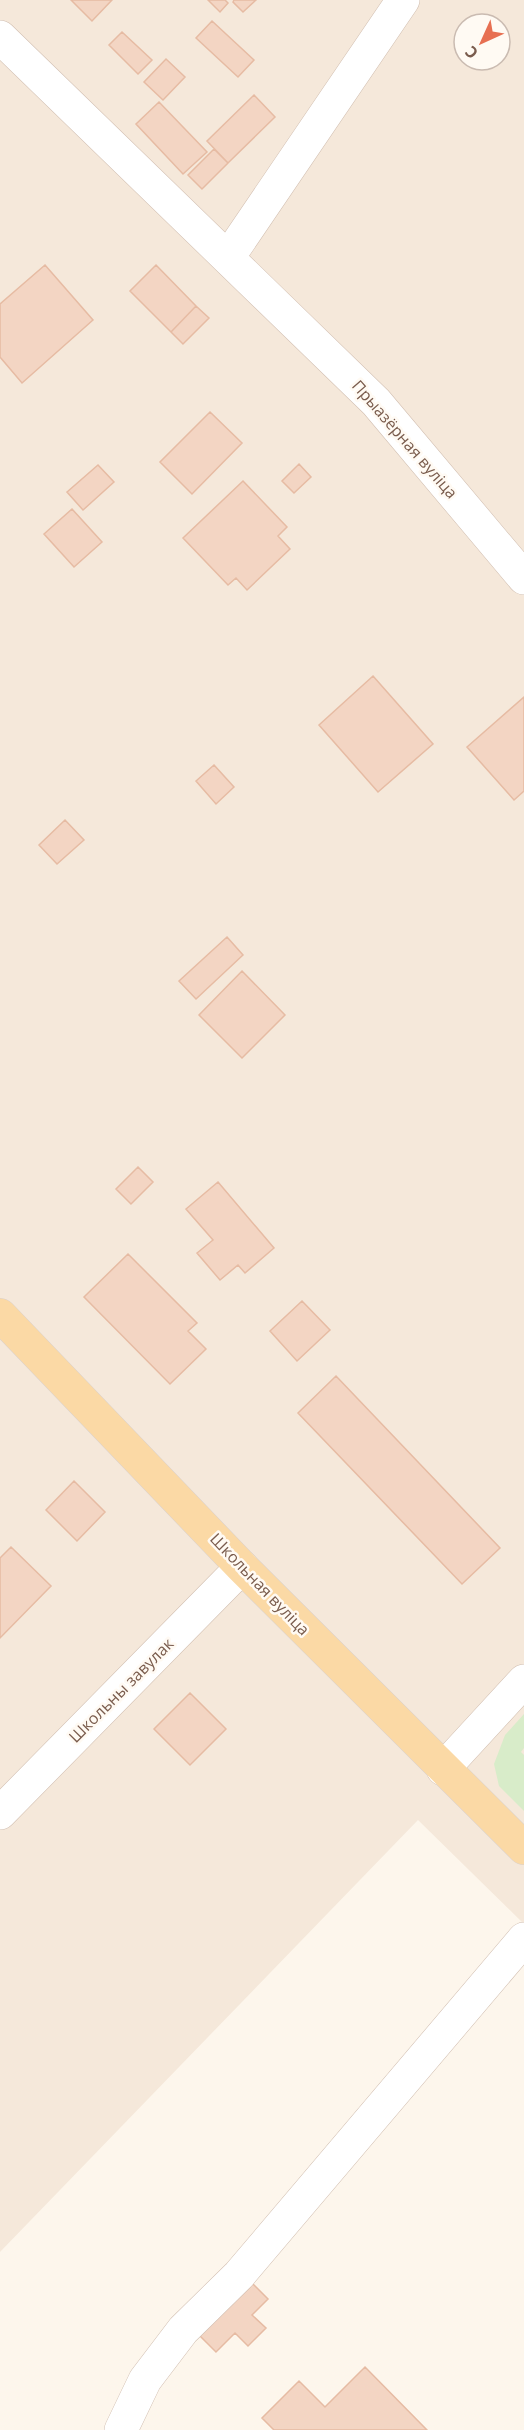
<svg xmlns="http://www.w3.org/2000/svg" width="524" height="2430" font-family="'Open Sans',sans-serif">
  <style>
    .residential { fill: #f5e8da; fill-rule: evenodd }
    .green { fill: #d8ecc9 }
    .building { fill: #f3d5c3; stroke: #e6bba3; stroke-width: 1.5 }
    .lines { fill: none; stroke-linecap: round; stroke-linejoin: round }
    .minor-casing { stroke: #d1beb0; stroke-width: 34 }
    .major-casing { stroke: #dad1cd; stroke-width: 34 }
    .minor { stroke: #fff; stroke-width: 33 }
    .major { stroke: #fbd9a5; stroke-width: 33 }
    .labels { text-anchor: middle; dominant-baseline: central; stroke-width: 5; stroke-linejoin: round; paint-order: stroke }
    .street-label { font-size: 16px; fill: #7a5c4d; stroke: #fffaf3 }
  </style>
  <rect width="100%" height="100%" fill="#fdf6ec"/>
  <path class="residential" d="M0 0H524V1924L418 1820 0 2252ZM464 24H500V60H464Z"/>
  <path class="green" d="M524 1714V1748L521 1752 524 1755V1811L499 1786 494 1764 505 1735Z"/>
  <path class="building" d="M71 0H112L92 21Z
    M208 0H225L228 3 220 12Z
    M234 0H256L243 12 233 2Z
    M212 21 254 60 238 77 196 38Z
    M122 32 152 60 138 74 109 45Z
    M166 59 185 77 163 100 144 82Z
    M254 95 275 117 228 163 207 141Z
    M159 102 207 152 183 174 136 124Z
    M214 149 228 163 202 189 188 175Z
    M45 265 93 320 22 383 0 357V304Z
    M156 265 196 306 171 332 130 291Z
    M196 306 209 318 183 344 171 332Z
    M210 412 242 443 192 494 160 462Z
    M299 464 311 477 294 493 282 481Z
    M98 465 114 482 83 510 67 492Z
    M243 481 287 527 278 536 290 549 247 590 236 578 228 585 183 538Z
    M72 509 102 542 74 567 44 534Z
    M373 676 433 744 378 792 319 725Z
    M524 697V791L514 800 467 747Z
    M214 765 234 787 216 804 196 781Z
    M65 820 84 840 57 864 39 845Z
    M227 937 243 955 196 999 179 981Z
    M242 971 285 1015 242 1058 199 1015Z
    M138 1167 153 1182 131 1204 116 1189Z
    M218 1182 274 1248 245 1273 238 1265 220 1280 197 1253 213 1240 186 1209Z
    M128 1254 197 1323 188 1331 206 1349 170 1384 84 1297Z
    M302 1301 330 1330 297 1361 270 1331Z
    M336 1376 500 1548 462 1584 298 1413Z
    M74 1481 105 1512 77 1541 46 1510Z
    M11 1547 51 1586 0 1638V1558Z
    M190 1693 226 1729 190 1765 154 1729Z
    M248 2279 268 2299 252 2315 266 2328 248 2346 235 2333 216 2352 195 2331Z
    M365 2367 427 2430H274L262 2418 299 2381 325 2407Z"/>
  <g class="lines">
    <defs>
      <path id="minor" d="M0 37 376 402 524 578
        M229 256 403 0
        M443 1769 524 1681
        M0 1813 242 1567
        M121 2430 145 2380 183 2330 239 2275 524 1939"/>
      <path id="major" d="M0 1315 242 1567 524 1848"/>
    </defs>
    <use href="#minor" class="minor-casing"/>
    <use href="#major" class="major-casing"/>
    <use href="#minor" class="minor"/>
    <use href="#major" class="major"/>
  </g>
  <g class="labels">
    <g class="street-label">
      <text transform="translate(405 439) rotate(49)">Прыазёрная вуліца</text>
      <text transform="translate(260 1584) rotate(46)">Школьная вуліца</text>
      <text transform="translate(121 1690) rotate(-45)">Школьны завулак</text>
    </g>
  </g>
  <g transform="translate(482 42) rotate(225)"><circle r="28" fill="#fffaf3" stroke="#cabbb1" stroke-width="1.5"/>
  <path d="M0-4.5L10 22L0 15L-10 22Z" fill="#e76f51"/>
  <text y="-9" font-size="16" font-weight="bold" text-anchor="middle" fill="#7a5c4d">С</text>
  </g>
</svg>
